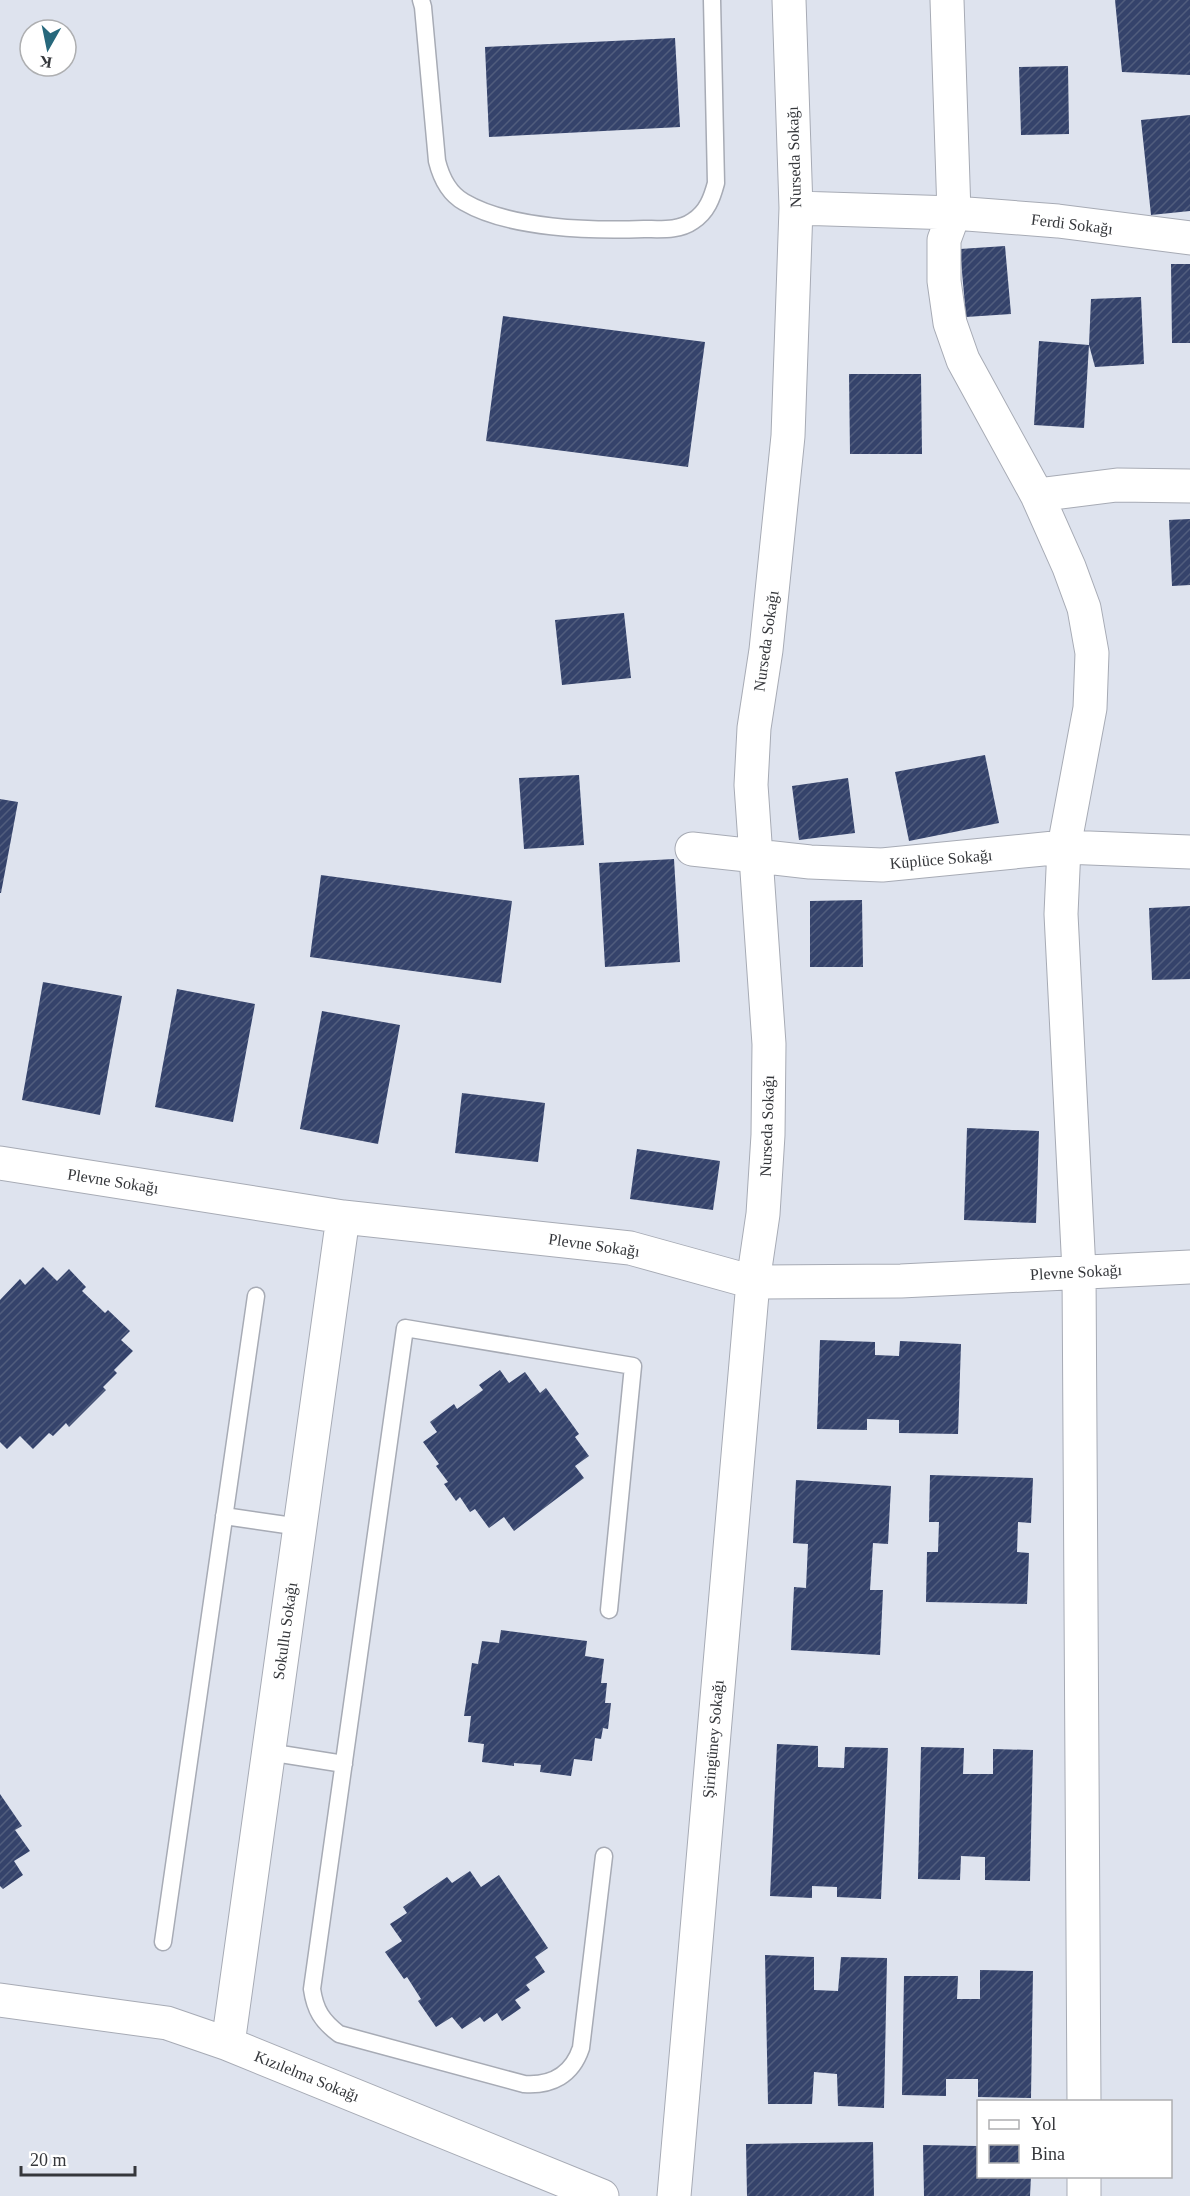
<svg xmlns="http://www.w3.org/2000/svg" width="1190" height="2196" font-family="'Times New Roman',serif">
  <style>
    .building { fill: url(#building-hatch) }
    .lines { fill: none; stroke-linecap: round; stroke-linejoin: round }
    .lane-casing { stroke: #a7abb5; stroke-width: 19 }
    .street-casing { stroke: #a7abb5; stroke-width: 35 }
    .lane { stroke: #fff; stroke-width: 16 }
    .street { stroke: #fff; stroke-width: 33 }
    .labels { text-anchor: middle; dominant-baseline: central; stroke-width: 6; stroke-linejoin: round; paint-order: stroke }
    .street-label { font-size: 16px; fill: #35373b; stroke: #fff }
  </style>
  <defs>
    <pattern id="building-hatch" width="6" height="6" patternUnits="userSpaceOnUse" patternTransform="scale(1.5)"><rect width="6" height="6" fill="#35436b"/><path d="M-1 1l2-2M0 6l6-6M5 7l2-2" fill="none" stroke="#515d7d"/></pattern>
  </defs>
  <rect width="100%" height="100%" fill="#dee3ee"/>
  <path class="building" d="M1115 0H1190V75L1122 72Z
    M675 38 680 127 489 137 485 47Z
    M1068 66 1069 134 1021 135 1019 67Z
    M1190 115V211L1151 215 1141 120Z
    M1005 246 1011 314 966 317 960 249Z
    M1171 264H1190V343H1172Z
    M1141 297 1144 364 1095 367 1089 345 1084 428 1034 425 1039 341 1089 345 1091 299Z
    M503 316 705 342 688 467 486 441Z
    M849 374H921L922 454H850Z
    M1190 519V585L1172 586 1169 520Z
    M624 613 631 678 562 685 555 620Z
    M985 755 999 823 909 841 895 772Z
    M579 775 584 845 524 849 519 778Z
    M848 778 855 833 799 840 792 786Z
    M0 799 18 802 1 893H0Z
    M674 859 680 962 605 967 599 863Z
    M321 875 512 901 501 983 310 957Z
    M862 900 863 967H810V901Z
    M1190 906V979L1152 980 1149 908Z
    M43 982 122 996 100 1115 22 1100Z
    M177 989 255 1004 233 1122 155 1107Z
    M322 1011 400 1025 378 1144 300 1129Z
    M462 1093 545 1103 538 1162 455 1153Z
    M967 1128 1039 1131 1036 1223 964 1220Z
    M637 1149 720 1161 713 1210 630 1199Z
    M43 1267 57 1281 69 1269 86 1287 82 1291 105 1313 108 1310 130 1331 121 1340 133 1351 114 1370 117 1373 103 1387 106 1390 69 1427 66 1423 53 1436 49 1433 33 1449 20 1436 7 1449 0 1442V1300L20 1279 25 1285Z
    M820 1340 875 1342V1355L899 1356 900 1341 961 1344 958 1434 899 1433V1420L867 1419V1430L817 1429Z
    M500 1370 509 1383 525 1372 540 1393 546 1388 579 1434 575 1437 589 1456 575 1466 584 1478 514 1531 504 1517 489 1528 475 1509 470 1512 460 1497 456 1501 444 1484 448 1482 436 1466 439 1464 423 1442 437 1432 430 1422 454 1404 457 1409 483 1390 479 1385Z
    M930 1475 1033 1478 1031 1523 1018 1522 1017 1552 1029 1553 1027 1604 926 1602 927 1552H938L939 1522H929Z
    M796 1480 891 1486 888 1544 873 1543 870 1590H883L880 1655 791 1650 794 1587 806 1588 808 1544 793 1543Z
    M501 1630 587 1641 585 1656 604 1659 601 1683H607L605 1703H611L608 1729 603 1728 601 1739 595 1738 592 1761 574 1759 571 1776 540 1772 541 1765 514 1763V1766L482 1762 484 1744 468 1742 471 1716H464L472 1663 478 1664 482 1641 499 1643Z
    M777 1744 818 1746V1767L844 1768 845 1747 888 1748 881 1899 837 1897V1887L812 1886V1898L770 1896Z
    M921 1747 964 1748 963 1774H993V1749L1033 1750 1030 1881 985 1880V1857L961 1856 960 1880 918 1879Z
    M0 1794 22 1826 15 1830 30 1851 14 1861 23 1875 3 1889 0 1886Z
    M470 1871 481 1887 499 1875 548 1948 535 1957 545 1972 526 1985 530 1990 515 2000 521 2008 502 2021 497 2013 484 2022 480 2017 462 2029 452 2017 436 2027 418 2001 421 1999 407 1977 404 1979 385 1952 402 1941 390 1924 407 1913 403 1907 447 1877 452 1883Z
    M765 1955 814 1957V1990L838 1991 841 1957 887 1958 884 2108 838 2106 837 2074 814 2072 812 2104H768Z
    M980 1970 1033 1971 1031 2098 978 2097V2079H946V2096L902 2095 904 1976H958L957 1999H980Z
    M873 2142 874 2196H747L746 2144Z
    M923 2145 978 2146V2176H1031L1030 2196H924Z"/>
  <g class="lines">
    <defs>
      <path id="lane" d="M421 0 423 7 437 161C441 177 448 193 464 202 510 229 592 231 644 229 661 229 679 231 693 221 707 212 712 198 716 183L712 0
        M224 1516 300 1527
        M268 1752 344 1764
        M604 1856 581 2048C572 2075 552 2086 524 2084L339 2034C322 2021 315 2010 312 1989L405 1328 633 1366 609 1610
        M163 1942 256 1296"/>
      <path id="street" d="M947 0 954 213 944 240V281L950 323 963 360 1037 495 1069 567 1084 608 1092 653 1090 708 1064 847 1061 914 1079 1271 1084 2102
        M796 208 954 213 1058 221 1190 238
        M1037 495 1117 485 1190 486
        M692 849 810 862 882 865 1064 847 1190 852
        M0 1163 343 1217 630 1248 753 1282 901 1281 1190 1267
        M0 2000 167 2023 228 2044 602 2196
        M228 2044 343 1217
        M1084 2176V2196
        M674 2196 753 1282 763 1214 768 1135 769 1044 751 785 754 728 766 650 788 436 796 208 789 0"/>
    </defs>
    <use href="#lane" class="lane-casing"/>
    <use href="#street" class="street-casing"/>
    <use href="#lane" class="lane"/>
    <use href="#street" class="street"/>
  </g>
  <g class="labels">
    <g class="street-label">
      <text transform="translate(794 157) rotate(-92)">Nurseda Sokağı</text>
      <text transform="translate(1072 224) rotate(7)">Ferdi Sokağı</text>
      <text transform="translate(766 641) rotate(-82)">Nurseda Sokağı</text>
      <text transform="translate(941 859) rotate(-5)">Küplüce Sokağı</text>
      <text transform="translate(767 1126) rotate(-88)">Nurseda Sokağı</text>
      <text transform="translate(113 1181) rotate(9)">Plevne Sokağı</text>
      <text transform="translate(594 1245) rotate(8)">Plevne Sokağı</text>
      <text transform="translate(1076 1272) rotate(-3)">Plevne Sokağı</text>
      <text transform="translate(285 1631) rotate(-82)">Sokullu Sokağı</text>
      <text transform="translate(713 1739) rotate(-85)">Şiringüney Sokağı</text>
      <text transform="translate(307 2076) rotate(22)">Kızılelma Sokağı</text>
    </g>
  </g>
  <rect x="977" y="2100" width="195" height="78" fill="#ffffff" stroke="#aeafb1" stroke-width="1.5"/>
  <rect x="989" y="2120" width="30" height="9" fill="#ffffff" stroke="#aeafb1" stroke-width="1.5"/>
  <text x="1031" y="2130" font-size="18" fill="#35373b">Yol</text>
  <rect x="989" y="2145" width="30" height="18" fill="url(#building-hatch)" stroke="#aeafb1" stroke-width="1.5"/>
  <text x="1031" y="2160" font-size="18" fill="#35373b">Bina</text>
  <g transform="translate(48 48) rotate(189)"><circle r="28" fill="#ffffff" stroke="#aeafb1" stroke-width="1.5"/>
  <path d="M0-4.5L10 22L0 15L-10 22Z" fill="#27687c"/>
  <text y="-9" font-size="16" font-weight="bold" text-anchor="middle" fill="#35373b">K</text>
  </g>
  <path d="M21 2166v9h114v-9" fill="none" stroke="#35373b" stroke-width="3"/>
  <text x="30" y="2166" font-size="18" fill="#35373b" stroke="#ffffff" stroke-width="4.5" paint-order="stroke">20 m</text>
</svg>
